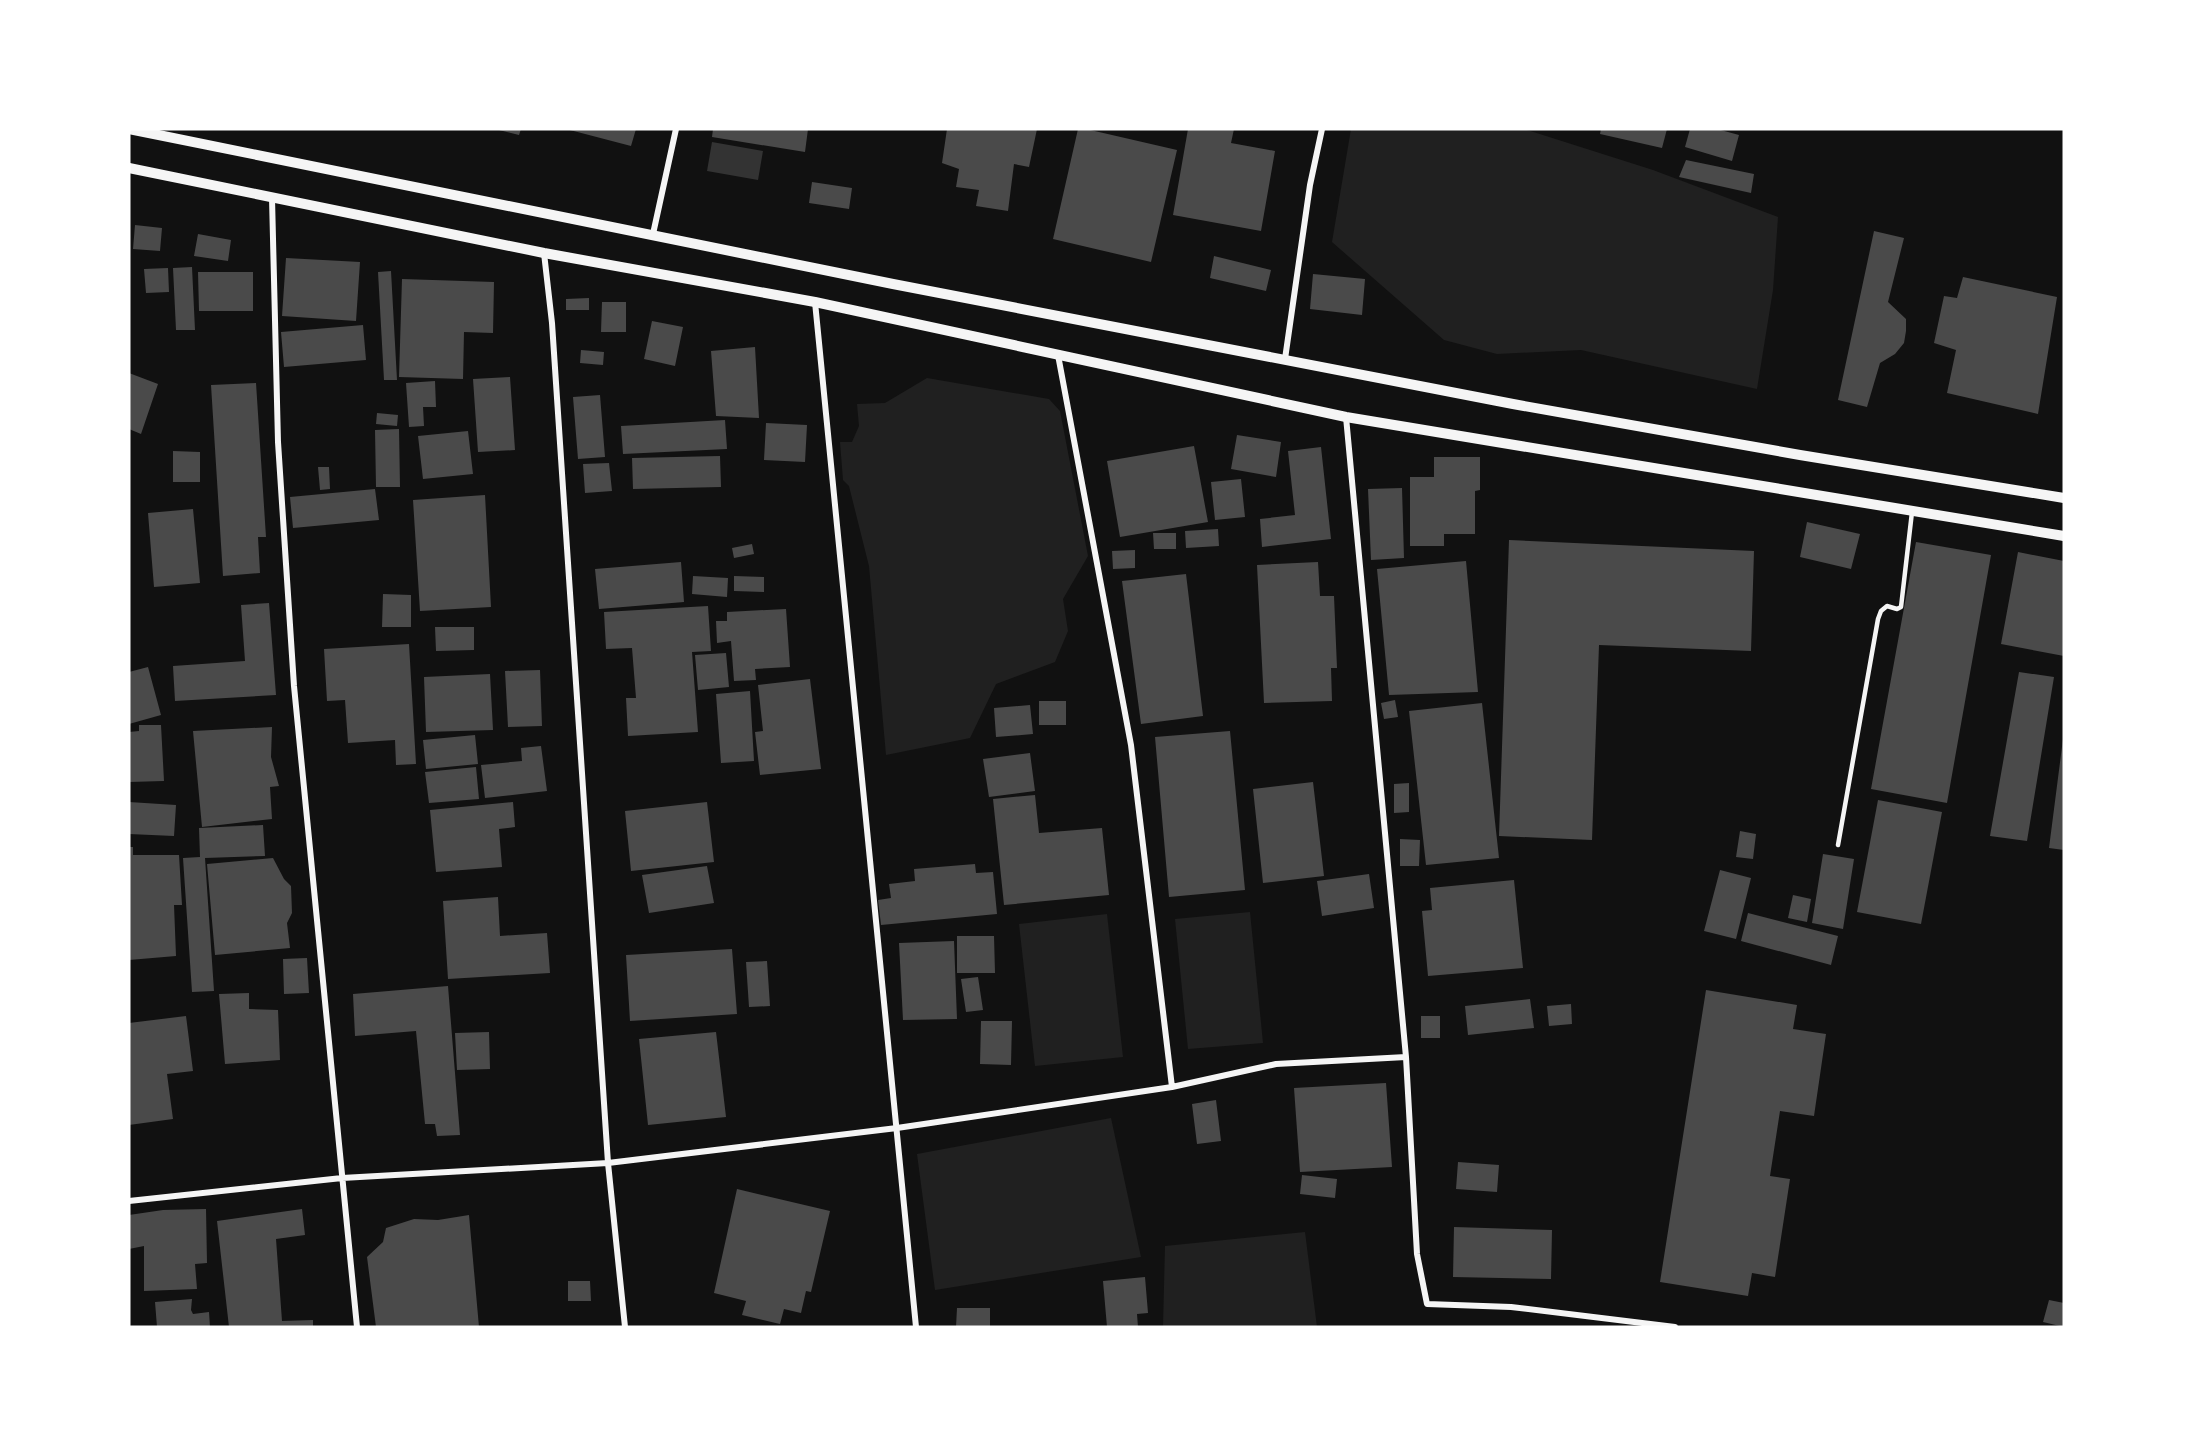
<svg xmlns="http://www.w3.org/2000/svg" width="2193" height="1456" font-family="Overpass,sans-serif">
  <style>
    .green { fill: #202020 }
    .water { fill: #333 }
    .building { fill: #4a4a4a }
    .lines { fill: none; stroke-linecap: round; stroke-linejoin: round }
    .service { stroke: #f5f5f5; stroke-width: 4.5 }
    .minor { stroke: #f5f5f5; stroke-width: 6 }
    .tertiary { stroke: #f5f5f5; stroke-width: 10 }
  </style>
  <rect width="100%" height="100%" fill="#111"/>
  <path class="green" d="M1351 129H1524L1653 170 1778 217 1773 290 1757 389 1581 350 1497 354 1444 340 1332 242Z
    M927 378 1049 399 1060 411 1088 556 1063 599 1068 631 1055 662 996 684 970 738 886 755 869 566 849 486 843 480 840 442H852L859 426 857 404 885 403Z
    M1250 912 1263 1043 1188 1049 1175 919Z
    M1107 914 1123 1057 1035 1066 1019 924Z
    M1111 1118 1141 1257 935 1290 917 1154Z
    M1305 1232 1317 1327H1163L1165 1246Z"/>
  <path class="water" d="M712 142 763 151 758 180 707 171Z"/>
  <path class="building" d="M495 129H521L519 135Z
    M566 129H636L631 146Z
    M713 129H808L805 152 712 137Z
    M947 129H1037L1029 167 1014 164 1008 211 976 206 979 190 956 187 959 169 942 163Z
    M1078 129H1086L1177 150 1151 262 1053 239Z
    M1188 129H1234L1231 143 1275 151 1261 231 1173 215Z
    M1601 129H1667L1662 148 1600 134Z
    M1690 129H1717L1739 135 1732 161 1685 147Z
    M1686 160 1754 174 1751 193 1679 177Z
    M812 182 852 188 849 209 809 203Z
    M135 225 162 228 160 251 133 249Z
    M1874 231 1904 238 1888 302 1906 319V331L1904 343 1895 354 1880 363 1867 407 1838 400Z
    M198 234 231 240 228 261 194 256Z
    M1214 256 1271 270 1266 291 1210 278Z
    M286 258 360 262 356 321 282 316Z
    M192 267 195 330H176L173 268Z
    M168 268 169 292 146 293 144 269Z
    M391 271 397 380H384L378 272Z
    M198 272H253V311H199Z
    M1313 274 1365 279 1362 315 1310 309Z
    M1963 277 2057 297 2038 414 1947 393 1956 350 1934 343 1944 296 1957 298Z
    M402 279 494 282 493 333 464 332 463 379 399 377Z
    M589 298V310H566V299Z
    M602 302H626V332H601Z
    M652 321 683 327 675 366 644 359Z
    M363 325 366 360 284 367 281 332Z
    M755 347 759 418 716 416 711 351Z
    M581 350 604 352 603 365 580 363Z
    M129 373 158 384 141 434 129 429Z
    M510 377 515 450 478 452 473 379Z
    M435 381 436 407H423L424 426 409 427 406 383Z
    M256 383 266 537H258L260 573 223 576 211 385Z
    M600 395 605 457 578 459 573 397Z
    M377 413 398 415 397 426 376 424Z
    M725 420 727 449 623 454 621 426Z
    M766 423 807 425 805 462 764 460Z
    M399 429 400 487H376L375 430Z
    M468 431 473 474 423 479 418 436Z
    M1237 435 1281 442 1276 477 1231 469Z
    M1194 446 1208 522 1120 537 1107 461Z
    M1321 447 1331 539 1262 547 1260 519 1295 515 1288 451Z
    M173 451 200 452V482H173Z
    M720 456 721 487 633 489 632 458Z
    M1434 457H1480V490L1475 491V534H1444V546H1410V477H1434Z
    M609 463 612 491 585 493 583 464Z
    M318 467H329L330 489 320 490Z
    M1241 479 1245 517 1215 520 1211 482Z
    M1402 488 1404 558 1371 560 1368 489Z
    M375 489 379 520 293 528 290 497Z
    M485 495 491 607 420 611 413 500Z
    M193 509 200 583 154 587 148 513Z
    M1807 522 1860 534 1851 569 1800 557Z
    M1218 529 1219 546 1186 548 1185 531Z
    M1153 533H1176V549H1154Z
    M1509 540 1754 551 1751 651 1599 645 1592 840 1499 836Z
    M1916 542 1991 555 1947 803 1871 789Z
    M752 544 754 554 734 558 732 548Z
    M1135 550V568L1113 569 1112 551Z
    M2018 552 2064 561V656L2001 644Z
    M1466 561 1478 692 1389 695 1377 569Z
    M681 562 684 602 599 609 595 569Z
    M1318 562 1320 596H1334L1337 668H1331L1332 701 1264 703 1257 565Z
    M1186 574 1203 716 1141 724 1122 581Z
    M693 576 728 578 727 597 692 594Z
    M734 576 764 577V592L734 591Z
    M383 594 411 595V627H382Z
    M269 603 276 695 175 701 173 666 245 661 241 605Z
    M708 606 711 651 692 652 698 732 628 736 626 698H636L632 648 606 649 604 612Z
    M786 609 790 667 755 669 756 680 734 681 731 641 717 643 716 621H727V612Z
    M435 627H474V650L436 651Z
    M409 644 416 764 396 765 395 740 348 743 345 700 327 701 324 649Z
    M726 653 729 687 698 690 695 655Z
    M148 667 161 715 129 724V672Z
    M540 670 542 726 508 727 505 671Z
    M2019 672 2054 677 2027 841 1990 836Z
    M490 674 493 730 426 732 424 677Z
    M810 679 821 769 760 775 755 732 763 731 758 685Z
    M750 691 754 761 721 763 716 694Z
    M1395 700 1398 717 1384 719 1381 703Z
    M1039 701H1066V725H1039Z
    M1482 703 1499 858 1426 865 1409 711Z
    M1030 705 1033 734 996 737 994 708Z
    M139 725H161L164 781 129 782V732L139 731Z
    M272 727 271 757 279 786 270 787 272 819 202 827 193 731Z
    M1230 731 1245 890 1169 897 1155 737Z
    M475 735 478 764 426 769 423 740Z
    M2063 739H2064V850L2049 848Z
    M541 746 547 791 485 798 481 765 522 761 521 748Z
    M1030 753 1035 791 989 797 983 759Z
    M476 767 479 799 429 803 425 772Z
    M1313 782 1324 876 1263 883 1253 789Z
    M1409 783V812L1394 813V784Z
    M1035 795 1039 833 1102 828 1109 895 1004 905 993 799Z
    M1878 800 1942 812 1921 924 1857 912Z
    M129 802 176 805 174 836 129 834Z
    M513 802 515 827 499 829 502 867 436 872 430 810Z
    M707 802 714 862 631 871 625 811Z
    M263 825 265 856 205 858 214 991 192 992 183 858 200 857 199 828Z
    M1740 831 1756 834 1753 859 1736 857Z
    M1400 839 1420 840 1419 866H1400Z
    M129 847H133V855H179L182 905H174L176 956 129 960Z
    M1823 854 1854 859 1843 929 1812 923Z
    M273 858 284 879 291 886 292 913 287 923 290 948 215 955 207 864Z
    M975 864 976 873 993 872 997 914 881 925 878 900 891 898 889 884 915 881 914 869Z
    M707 866 714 903 649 913 642 875Z
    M1720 870 1751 878 1736 939 1704 931Z
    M1369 874 1374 908 1322 916 1317 881Z
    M1514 880 1523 968 1428 976 1422 911 1432 910 1430 888Z
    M1793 895 1811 899 1807 922 1788 918Z
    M498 897 500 936 547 933 550 973 448 979 443 901Z
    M1748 913 1838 936 1831 965 1741 941Z
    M957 936H994L995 973H957Z
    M954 941 957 1019 903 1020 899 943Z
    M732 949 737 1014 630 1021 626 955Z
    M307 958 309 993 284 994 283 959Z
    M767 961 770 1006 749 1007 746 962Z
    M978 977 983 1010 966 1012 961 979Z
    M448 986 460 1135 437 1136 435 1124H425L416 1031 355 1036 353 994Z
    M1706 990 1797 1005 1793 1029 1826 1034 1814 1116 1780 1111 1770 1176 1790 1179 1775 1277 1752 1273 1748 1296 1660 1282Z
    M249 993V1009L278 1010 280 1060 225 1064 219 994Z
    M1530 999 1534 1028 1468 1035 1465 1006Z
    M1571 1004 1572 1024 1549 1026 1547 1006Z
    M186 1016 193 1071 167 1074 173 1119 129 1125V1023Z
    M1421 1016H1440V1038H1421Z
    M981 1021H1012L1011 1065 980 1064Z
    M489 1032 490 1069 457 1070 455 1033Z
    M716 1032 726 1117 648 1125 639 1039Z
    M1386 1083 1392 1167 1300 1172 1294 1088Z
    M1216 1100 1221 1141 1197 1144 1192 1104Z
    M1458 1162 1499 1165 1497 1192 1456 1189Z
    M1302 1175 1337 1179 1335 1198 1300 1194Z
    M737 1189 830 1211 811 1292 806 1291 801 1313 784 1309 780 1324 742 1315 746 1301 714 1293Z
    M206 1209 207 1263 195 1264 197 1289 144 1291V1246L129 1249V1215L163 1210Z
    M302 1209 305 1235 276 1239 282 1321 313 1320V1327H229L217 1221Z
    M469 1215 479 1327H376L367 1257 383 1242 386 1228 414 1219 438 1220Z
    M1454 1227 1552 1230 1551 1279 1453 1277Z
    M1145 1277 1148 1313 1137 1314 1138 1327H1107L1103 1281Z
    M568 1281H590L591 1301H568Z
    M192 1299 191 1310 193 1314 209 1312 210 1327H157L155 1302Z
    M2049 1300 2064 1303V1327L2043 1322Z
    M957 1308H990V1327H956Z"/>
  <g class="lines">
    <path class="service" d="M1838 845 1878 619 1881 611 1887 606 1897 609 1901 607 1912 512"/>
    <path class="minor" d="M272 198 278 442 294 686 357 1327
      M653 234 676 129
      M544 253 552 323 608 1163 625 1327
      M815 302 916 1327
      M1058 355 1131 745 1172 1087
      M1285 359 1310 185 1322 129
      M1346 417 1406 1057 1417 1254 1427 1304 1511 1307 1675 1327
      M129 1201 342 1178 608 1163 897 1128 1172 1087 1276 1064 1406 1057"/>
    <path class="tertiary" d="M129 129 893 284 1513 404 1800 455 2064 498
      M129 168 544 253 815 302 1346 417 2064 536"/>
  </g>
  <rect width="2193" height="1456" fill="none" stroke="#ffffff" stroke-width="261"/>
</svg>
